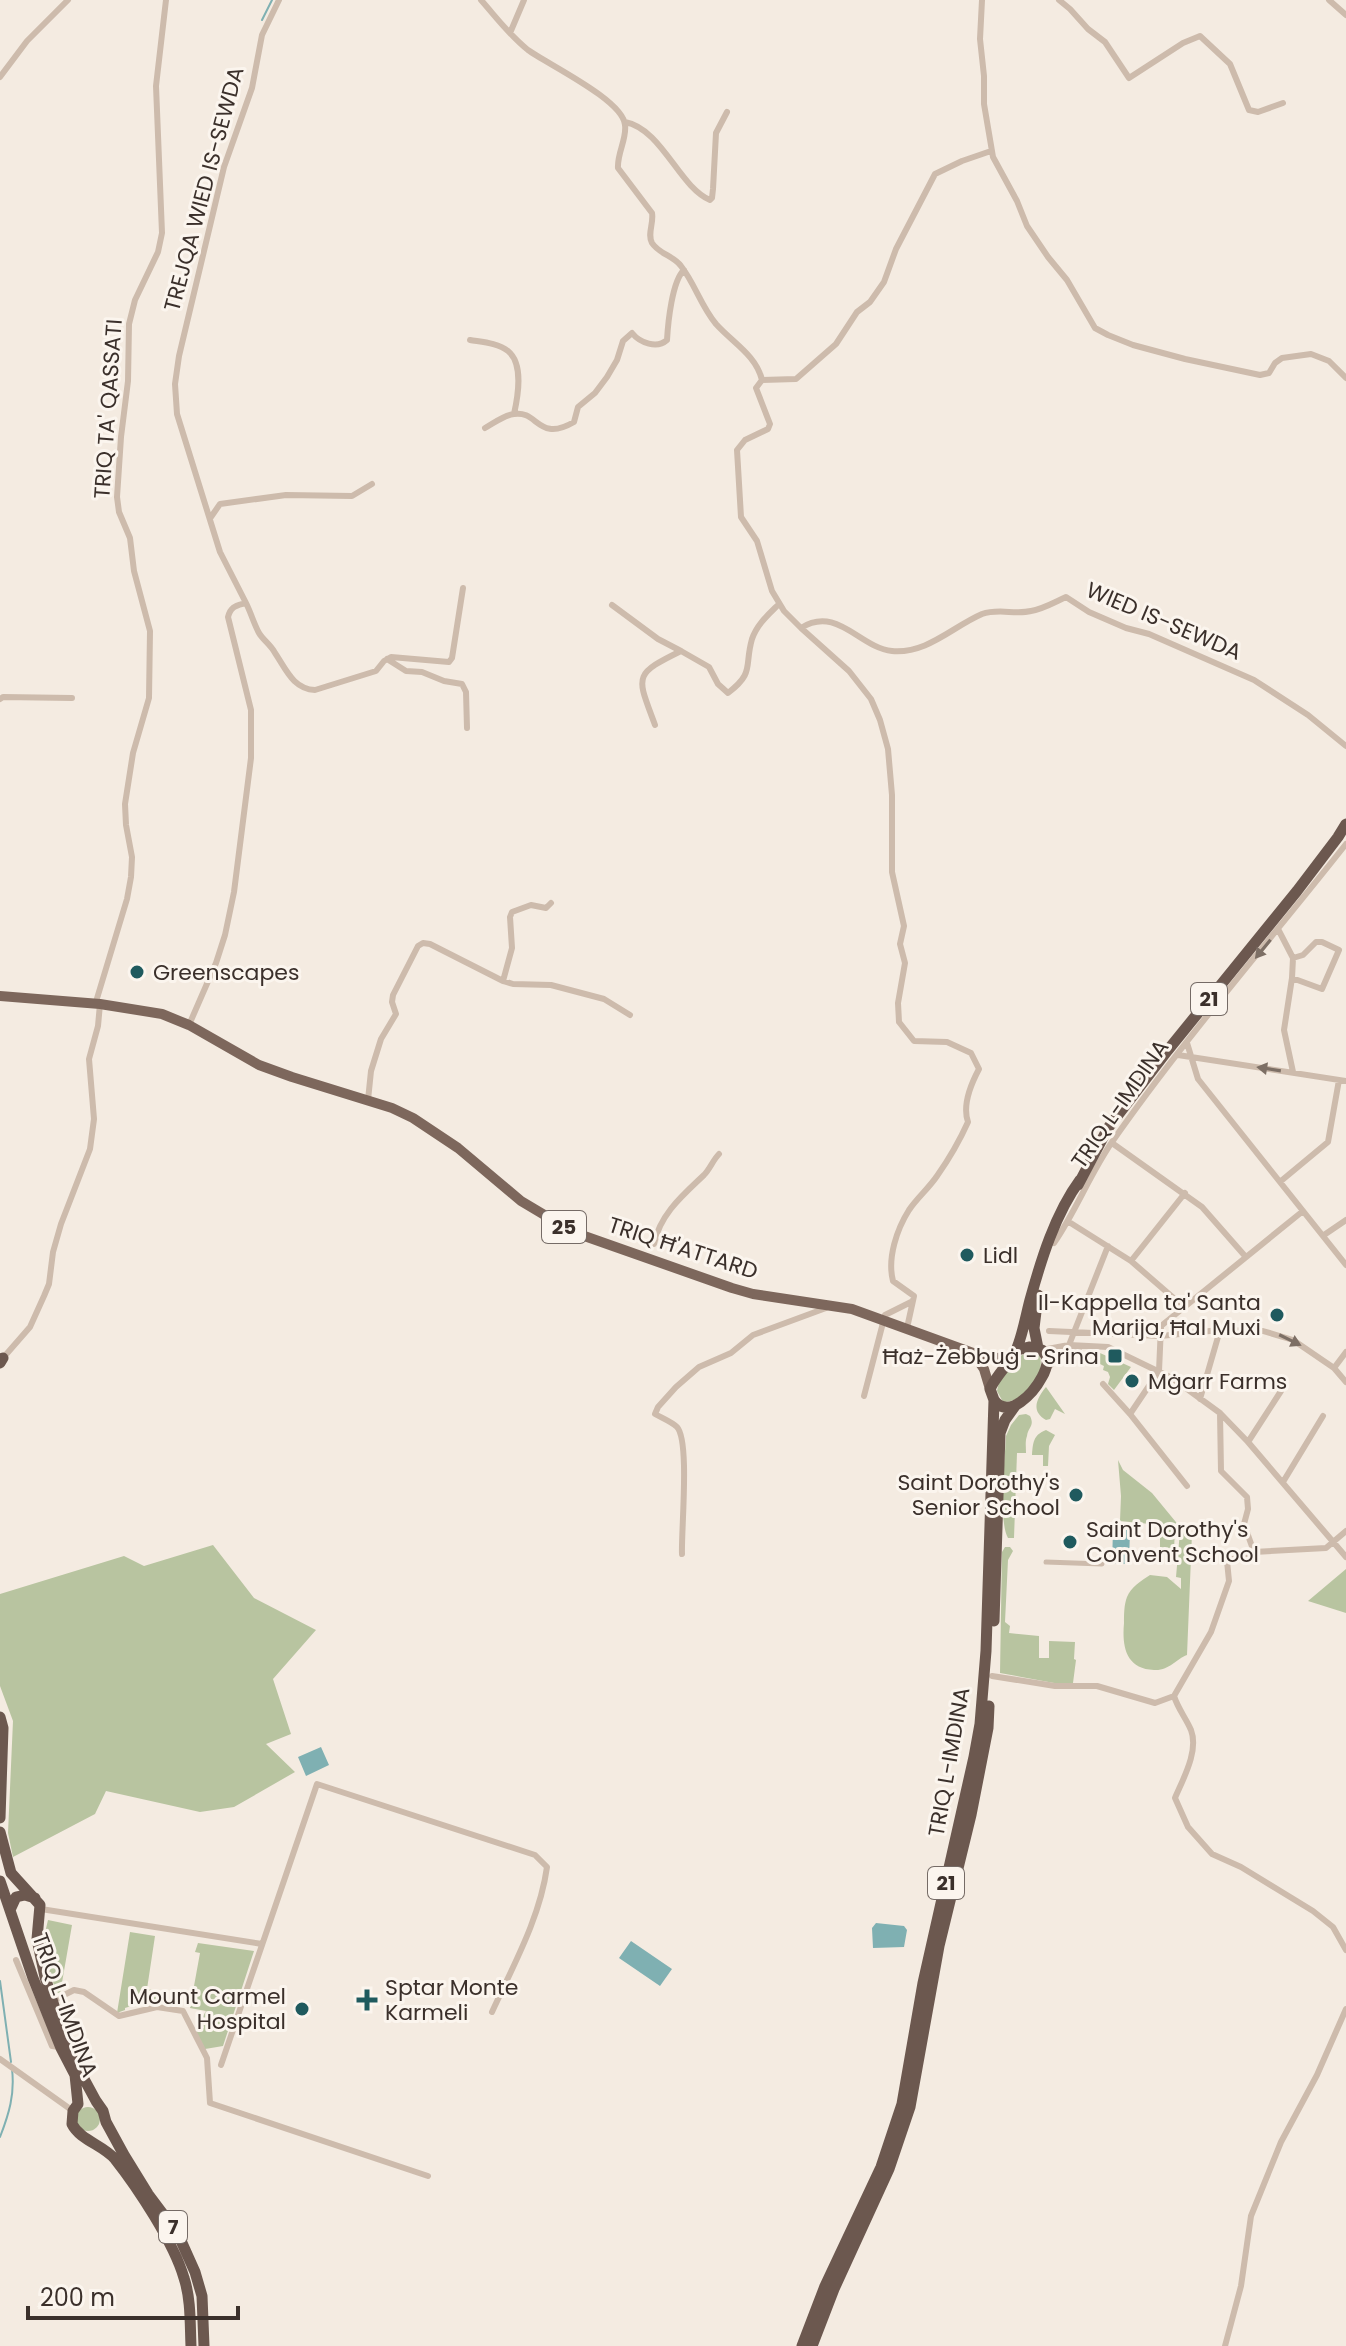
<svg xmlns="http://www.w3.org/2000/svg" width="1346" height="2346" font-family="Poppins,sans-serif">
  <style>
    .green { fill: #b8c4a0 }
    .water { fill: #7fb0b2 }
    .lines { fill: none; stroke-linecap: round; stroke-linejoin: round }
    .stream { stroke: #7fb0b2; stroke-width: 2 }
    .pedestrian { stroke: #cdbbac; stroke-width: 5 }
    .minor { stroke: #cdbbac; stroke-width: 6 }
    .primary { stroke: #7d675c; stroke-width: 10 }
    .trunk { stroke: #6c584f; stroke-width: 11 }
    .oneway { fill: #7d6f65 }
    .poi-dot { fill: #1f5a5e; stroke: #fbf5ee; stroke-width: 3 }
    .labels { text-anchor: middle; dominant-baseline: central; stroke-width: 6; stroke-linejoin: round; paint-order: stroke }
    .shield { fill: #fbf5ee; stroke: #756b66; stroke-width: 2 }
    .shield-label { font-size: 20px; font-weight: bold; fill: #3b302b }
    .street-label { font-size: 22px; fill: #3b302b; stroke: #fbf5ee }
    .poi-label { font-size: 22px; fill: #3b302b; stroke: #fbf5ee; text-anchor: start }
  </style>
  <rect width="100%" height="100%" fill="#f4ebe1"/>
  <path class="green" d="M1031 1352 1040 1356C1045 1377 1025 1402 1003 1402L997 1391C1000 1374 1013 1355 1031 1352Z
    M1100 1353 1131 1367 1114 1390 1108 1384 1110 1377 1108 1372 1103 1370 1104 1366 1094 1361 1092 1354Z
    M1046 1387 1065 1414 1055 1409 1050 1419 1046 1420C1030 1411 1037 1398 1046 1387Z
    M1026 1414 1030 1416C1035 1426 1028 1427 1027 1436 1025 1441 1026 1448 1026 1453H1017L1014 1538H1008C998 1520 1005 1459 1006 1436L1011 1425 1019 1415Z
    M1046 1430 1055 1435 1049 1446 1048 1466H1043V1455H1032C1033 1443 1033 1435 1046 1430Z
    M1118 1460 1123 1470 1152 1493 1180 1527H1175L1174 1551 1160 1550V1525L1120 1521 1121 1496Z
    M1180 1531 1192 1533 1187 1655C1176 1659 1169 1671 1154 1670 1125 1669 1122 1645 1124 1623 1124 1614 1124 1605 1127 1597 1131 1587 1141 1581 1150 1575L1167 1577 1181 1589V1578L1176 1577Z
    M213 1545 254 1598 316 1630 273 1679 291 1734 266 1744 295 1772 234 1807 200 1812 106 1791 95 1814 13 1857 8 1833 13 1721 0 1686V1594L124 1556 144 1566Z
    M1005 1547H1010L1013 1551 1008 1560 1005 1622 1010 1626 1009 1633 1039 1636V1658H1049V1641L1075 1642 1074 1659 1076 1660 1073 1683H1054L1000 1673 1002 1552Z
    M1346 1569V1613L1308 1601Z
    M48 1920 72 1925 60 1994 55 1991 51 1972H49L44 1937Z
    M130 1932 155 1936 147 1989 157 1991 155 2002 145 2004 144 2002 125 2008V2010L117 2013Z
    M198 1943 254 1951 223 2046 205 2049 195 2030 204 2028 202 2018 206 2011 190 2008 200 1953 195 1952Z
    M76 2119a12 12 0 1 1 24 0a12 12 0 1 1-24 0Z"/>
  <path class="water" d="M1113 1530H1130L1129 1564 1112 1563Z
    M321 1747 329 1765 306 1776 298 1757Z
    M876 1923 904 1926 907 1930 904 1947 873 1948 872 1928Z
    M631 1941 672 1969 660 1986 619 1958Z"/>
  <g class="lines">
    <path class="stream" d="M262 20 272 0
      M0 1981 11 2062
      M0 2137C9 2114 15 2094 12 2069"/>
    <path class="pedestrian" d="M1046 1562 1102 1564"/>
    <path class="minor" d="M481 0C496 17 510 36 528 50 549 65 623 100 625 125 627 139 617 153 618 168L652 213C654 223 647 234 652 243 659 254 674 256 681 266 695 284 701 306 716 324 733 343 756 355 762 380L756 388 770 424 768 429 745 440 737 450 741 517 757 541 772 591 784 611 801 628C837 605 860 648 892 651 927 654 952 627 982 614 999 608 1015 615 1031 611 1043 609 1055 602 1066 597L1089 612 1126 628 1149 634 1254 680 1308 715 1346 746
      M982 0 980 39 984 76V104L993 157 1017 201 1027 226 1048 257 1067 280 1095 328 1108 335 1133 345 1185 359 1260 375 1269 373 1275 363 1282 358 1311 354 1329 361 1346 378
      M1059 0 1070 9 1088 29 1105 42 1129 78 1183 43 1200 36 1230 64 1249 110 1258 112 1283 103
      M1329 0 1346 15
      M510 33 524 0
      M0 77 27 41 68 0
      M625 122C662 129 679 187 710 200L712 198 713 189 716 133 727 112
      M470 340C481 342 498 343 508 351 524 364 518 396 514 414
      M762 380 796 379 836 344 857 312 870 302 884 282 896 249 935 174 962 161 991 151
      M485 428C494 423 504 415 514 414 538 410 538 443 574 422L578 407 595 393 607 377 617 360 623 341 632 333C640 343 657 349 667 340 668 323 672 281 684 270
      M211 517 220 504 286 495 352 496 372 484
      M246 603C251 613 254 624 259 633 263 640 271 645 275 653 286 669 293 689 315 690L376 671 384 661 391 657 449 662 452 658 463 588
      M612 605 658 639 681 651
      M801 628 849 671 871 699 880 720 888 749 892 795V872L904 926 900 944 905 963 898 1003 899 1022 914 1041 947 1042 971 1053 979 1069C971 1084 962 1105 968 1122 959 1142 949 1159 937 1176 929 1188 917 1198 909 1210 897 1229 887 1258 893 1281L914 1296 907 1328
      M387 659 406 671 422 672 444 681 462 684 466 692 467 728
      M0 699 3 697 72 698
      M655 725C637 676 632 675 681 651L709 667 718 684 728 693C755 672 744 667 752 639 757 624 769 614 779 604
      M1278 929 1293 958 1292 978 1284 1030 1293 1072
      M1292 978 1322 989 1339 950 1322 942H1316L1303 955 1293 958
      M503 981 513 984 551 985 604 999 630 1015
      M95 1005 127 899 131 877 132 857 126 825 125 804 133 753 149 698 150 631 134 571 130 538 119 512 117 497 121 437 128 381 129 324 135 300 158 252 162 233 156 86 166 0
      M189 1025 216 963 225 935 234 892 251 758V710L228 617C231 606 236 606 246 603L220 552 177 414 175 384 179 356 224 167 252 88 262 35 279 0
      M1187 1043 1198 1079 1346 1265
      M1178 1055 1346 1081
      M368 1100 371 1071 381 1039 396 1014 392 1002 393 995 418 946 423 943 430 944 503 981 512 948 510 917 512 912 531 905 546 908 551 903
      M1112 1143 1202 1207 1245 1256
      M1281 1181 1328 1142 1339 1080
      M1069 1222 1131 1261 1184 1307
      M1324 1235 1346 1220
      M1054 1243C1076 1211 1090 1174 1112 1142 1184 1039 1268 943 1346 844
      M654 1244C660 1214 683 1195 704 1175 710 1169 713 1160 719 1154
      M1131 1261 1185 1193
      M1049 1331 1160 1336 1220 1330 1263 1331 1293 1340 1334 1368 1346 1382
      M1069 1345 1108 1246
      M1042 1350 1069 1345 1108 1347 1172 1378 1220 1413 1248 1442 1346 1557
      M3 1358 30 1327 44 1296 49 1284 53 1252 61 1224 90 1149 94 1119 89 1059 98 1026 100 1004
      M1050 1366 1055 1359 1080 1347
      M1334 1368 1346 1352
      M1103 1384 1130 1414 1187 1486
      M864 1396 885 1315 911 1302
      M1200 1399 1220 1330
      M1220 1413 1221 1471 1247 1497 1248 1509 1244 1524 1254 1552
      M1130 1414 1159 1371 1161 1326 1303 1211
      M1248 1442 1281 1391
      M1283 1482 1323 1416
      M682 1554C681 1531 690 1441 677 1427 672 1422 662 1418 655 1414L658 1407 676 1387 699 1367 731 1353 753 1335 826 1308
      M992 1676 1055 1686H1097L1155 1703 1174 1696
      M1174 1696C1178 1709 1186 1718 1191 1730 1199 1751 1183 1779 1175 1798L1188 1827 1212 1854 1241 1867 1313 1911 1333 1927 1346 1950
      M1174 1696 1211 1632 1229 1581 1227 1561 1254 1552 1326 1548 1346 1531
      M41 1909 262 1944
      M16 1960 52 2046 59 2047
      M52 2001 74 1990 84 1992 119 2016 157 2007 183 2011 207 2058 210 2103 428 2176
      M0 2059 73 2111
      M221 2065 317 1784 535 1855 547 1867C540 1918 513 1966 492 2012
      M1225 2346 1241 2286 1251 2216 1281 2142 1317 2075 1346 2009"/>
    <path class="primary" d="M0 996 100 1004 162 1014 189 1025 259 1065 292 1077 392 1108 413 1118 458 1148 521 1201 573 1232 732 1288 753 1294 852 1309 973 1353 996 1358 1011 1357
      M973 1353 984 1369 990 1389"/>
    <path class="trunk" d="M1078 1185 1108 1128 1168 1050 1297 891 1338 837 1346 824
      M1038 1295 1034 1328 1038 1348
      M0 1363 3 1358
      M994 1400C1009 1421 1034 1392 1042 1377 1045 1372 1047 1365 1048 1359L1042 1350 1030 1347 1016 1350
      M994 1621 1000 1433 1005 1420 1015 1406
      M0 1717 3 1728 0 1818
      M0 1832 11 1873 40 1905 37 1939 45 1977 59 2022 83 2077 96 2101 103 2111 106 2122 124 2155 148 2194 178 2234 195 2272 202 2296 204 2346
      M0 1881 33 1978 61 2048 75 2075 78 2104 73 2111 72 2124C80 2140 103 2145 115 2159 138 2188 174 2243 184 2278 191 2299 190 2324 191 2346
      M10 1910 16 1897 25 1895 35 1898
      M802 2346 825 2286 881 2167 902 2104 923 1983 974 1757 980 1724 986 1651 994 1400 990 1389C997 1374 1012 1361 1017 1348 1023 1333 1026 1315 1030 1300 1041 1260 1055 1214 1080 1180
      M812 2346 834 2289 889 2169 910 2107 939 1946 971 1815 988 1728 989 1706"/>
  </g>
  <defs><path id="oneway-solid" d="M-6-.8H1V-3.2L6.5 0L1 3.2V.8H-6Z" transform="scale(2)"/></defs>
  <g class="oneway">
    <use href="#oneway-solid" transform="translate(1263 949) rotate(129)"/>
    <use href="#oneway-solid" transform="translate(1269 1069) rotate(-171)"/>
    <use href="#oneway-solid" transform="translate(1290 1340) rotate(26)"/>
  </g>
  <g class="poi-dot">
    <circle cx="137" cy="972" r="8"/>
    <circle cx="967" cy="1255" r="8"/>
    <circle cx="1277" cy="1315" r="8"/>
    <rect x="1107" y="1348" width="16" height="16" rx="4"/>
    <circle cx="1132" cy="1381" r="8"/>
    <circle cx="1076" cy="1495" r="8"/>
    <circle cx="1070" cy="1542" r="8"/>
    <path d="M363 1988h8v8h8v8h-8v8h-8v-8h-8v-8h8z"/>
    <circle cx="302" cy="2009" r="8"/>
  </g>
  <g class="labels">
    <g class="shield">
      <rect x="1191" y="983" width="36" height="32" rx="6"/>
      <rect x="542" y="1211" width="44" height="32" rx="6"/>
      <rect x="928" y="1867" width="36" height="32" rx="6"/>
      <rect x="159" y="2211" width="28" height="32" rx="6"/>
    </g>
    <g class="shield-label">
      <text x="1209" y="999">21</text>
      <text x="564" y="1227">25</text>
      <text x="946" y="1883">21</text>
      <text x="173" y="2227">7</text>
    </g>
    <g class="street-label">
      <text transform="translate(204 189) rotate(-75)">TREJQA WIED IS-SEWDA</text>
      <text transform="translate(108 409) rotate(-86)">TRIQ TA' QASSATI</text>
      <text transform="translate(1164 621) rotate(23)">WIED IS-SEWDA</text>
      <text transform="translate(1120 1104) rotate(-55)">TRIQ L-IMDINA</text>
      <text transform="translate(683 1248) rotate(18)">TRIQ Ħ'ATTARD</text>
      <text transform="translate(949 1762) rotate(-80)">TRIQ L-IMDINA</text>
      <text transform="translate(65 2005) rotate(70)">TRIQ L-IMDINA</text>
    </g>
    <g class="poi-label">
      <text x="153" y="972">Greenscapes</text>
      <text x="983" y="1255">Lidl</text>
      <text x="1261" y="1302" text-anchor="end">Il-Kappella ta' Santa<tspan x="1261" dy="25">Marija, Ħal Muxi</tspan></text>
      <text x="1099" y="1356" text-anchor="end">Ħaż-Żebbuġ - Srina</text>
      <text x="1148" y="1381">Mġarr Farms</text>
      <text x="1060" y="1482" text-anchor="end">Saint Dorothy's<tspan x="1060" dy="25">Senior School</tspan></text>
      <text x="1086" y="1529">Saint Dorothy's<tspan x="1086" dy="25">Convent School</tspan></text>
      <text x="385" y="1987">Sptar Monte<tspan x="385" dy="25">Karmeli</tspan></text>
      <text x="286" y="1996" text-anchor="end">Mount Carmel<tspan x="286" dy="25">Hospital</tspan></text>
    </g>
  </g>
  <path d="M28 2306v12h210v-12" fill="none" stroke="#3b302b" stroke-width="4"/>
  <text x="40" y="2306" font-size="24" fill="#3b302b" stroke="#fbf5ee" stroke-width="6" paint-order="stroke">200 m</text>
</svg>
